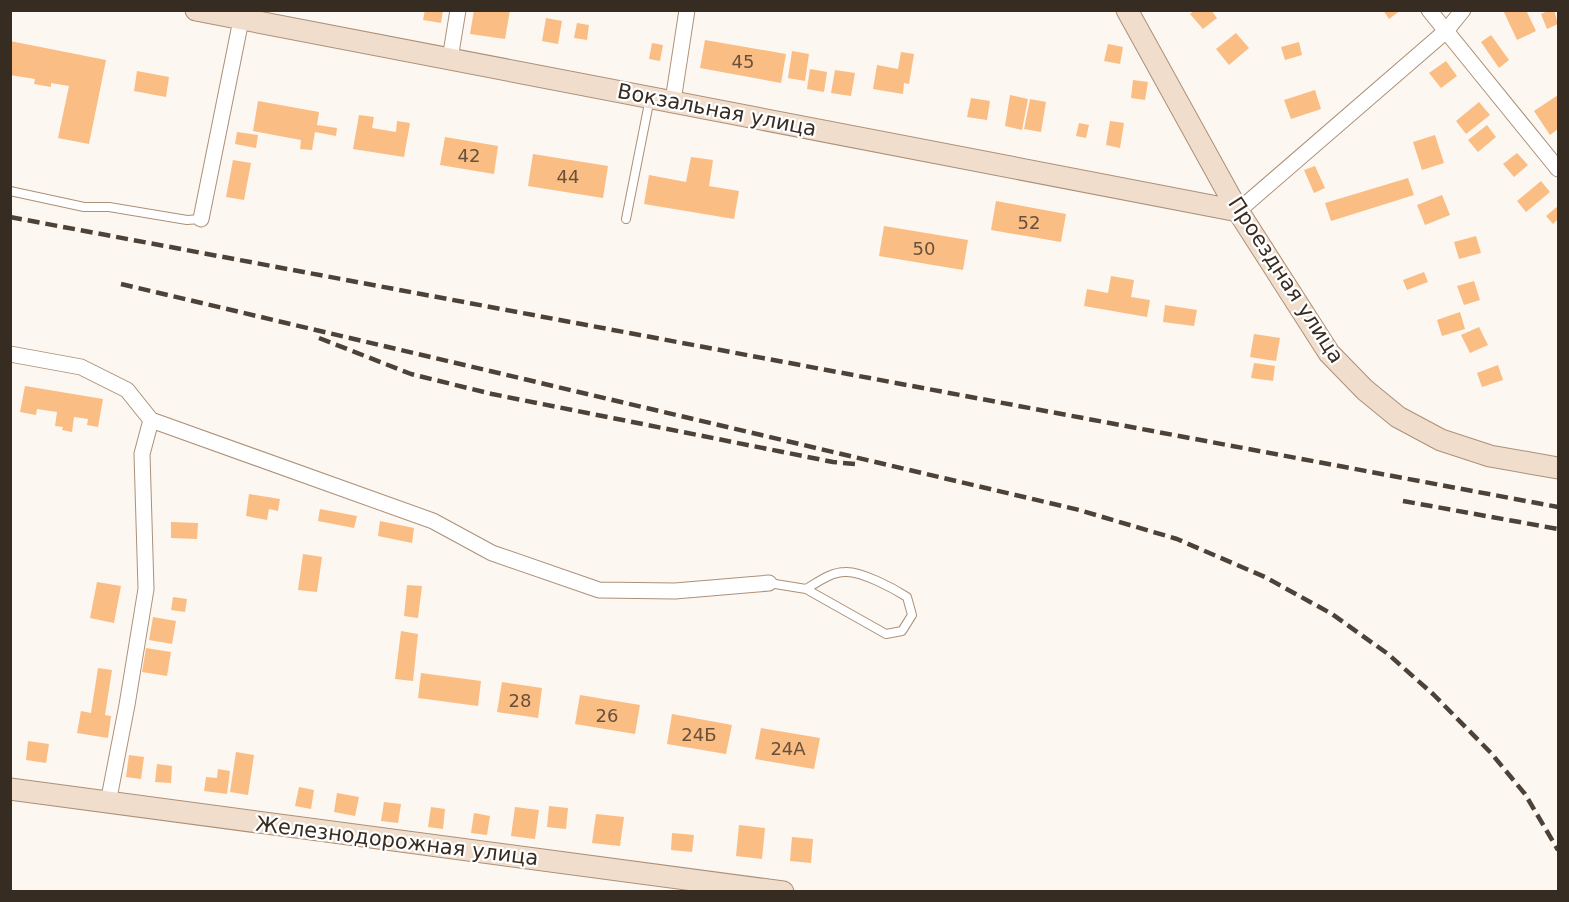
<svg xmlns="http://www.w3.org/2000/svg" width="1569" height="902" font-family="'DejaVu Sans',sans-serif">
  <style>
    .building { fill: #fabd83 }
    .lines { fill: none; stroke-linecap: round; stroke-linejoin: round }
    .lane-casing { stroke: #ac9077; stroke-width: 10 }
    .street-casing { stroke: #ac9077; stroke-width: 17 }
    .secondary-casing { stroke: #ac9077; stroke-width: 23 }
    .lane { stroke: #fff; stroke-width: 8 }
    .street { stroke: #fff; stroke-width: 15 }
    .secondary { stroke: #f0ddcc; stroke-width: 21 }
    .rail { stroke: #4c4238; stroke-width: 4.5; stroke-dasharray: 12 6; stroke-linecap: butt }
    .labels { text-anchor: middle; dominant-baseline: central; stroke-width: 4.5; stroke-linejoin: round; paint-order: stroke }
    .number-label { font-size: 18px; fill: #68503a }
    .street-label { font-size: 21px; fill: #372c22; stroke: #fff }
  </style>
  <rect width="100%" height="100%" fill="#fdf7f1"/>
  <path class="building" d="M425 10H443L441 23 423 20Z
    M474 10H510L505 39 470 34Z
    M1195 10H1211L1217 18 1203 29 1190 14Z
    M1383 10H1401L1389 19Z
    M1503 10H1526L1536 31 1517 40Z
    M1550 10H1554L1558 24 1547 29 1541 14Z
    M546 18 562 21 558 44 542 41Z
    M577 23 589 25 587 40 574 38Z
    M1236 33 1249 48 1229 65 1216 49Z
    M1491 35 1509 60 1499 68 1481 42Z
    M705 40 786 54 781 83 700 68Z
    M10 41 106 60 89 144 58 138 69 86 51 83V87L34 84 35 79 10 75Z
    M1299 42 1302 55 1285 60 1281 47Z
    M652 43 663 45 660 61 649 59Z
    M1108 44 1123 47 1120 64 1104 61Z
    M792 51 809 54 805 81 788 78Z
    M901 52 914 54 909 84 904 83 903 94 873 89 877 65 898 69Z
    M1446 61 1457 76 1441 88 1429 73Z
    M810 69 827 72 824 92 807 89Z
    M835 70 855 73 851 96 831 93Z
    M137 71 169 77 166 97 134 91Z
    M1133 80 1148 82 1145 100 1131 98Z
    M1315 90 1321 109 1291 119 1284 100Z
    M1010 95 1028 99 1022 130 1005 126Z
    M1558 95V129L1550 135 1534 111Z
    M971 98 990 101 987 120 967 117Z
    M1030 99 1046 102 1041 132 1024 129Z
    M258 101 319 112 317 125 337 128 336 136 315 132 312 150 300 149 301 140 253 131Z
    M1479 102 1490 115 1466 134 1456 121Z
    M359 115 374 117 372 128 396 132 397 121 410 123 404 157 353 149Z
    M1110 121 1124 123 1120 148 1106 145Z
    M1079 123 1089 125 1086 138 1076 136Z
    M1487 125 1496 137 1478 152 1468 140Z
    M237 132 258 135 256 148 235 144Z
    M1435 135 1444 163 1422 170 1413 142Z
    M445 137 498 146 494 174 440 165Z
    M1517 153 1528 165 1514 177 1503 164Z
    M533 154 608 166 603 198 528 186Z
    M691 157 713 160 709 186 739 191 734 219 644 204 649 175 686 182Z
    M233 160 251 163 244 200 226 197Z
    M1315 166 1325 188 1314 193 1304 170Z
    M1408 178 1414 195 1331 221 1325 203Z
    M1541 181 1550 192 1526 212 1517 201Z
    M1442 195 1450 215 1425 225 1417 205Z
    M996 201 1066 214 1061 242 991 230Z
    M1558 206V219L1553 224 1546 216Z
    M884 226 968 240 963 270 879 256Z
    M1476 236 1481 253 1459 259 1454 242Z
    M1424 272 1428 282 1407 290 1403 280Z
    M1111 276 1134 280 1131 297 1150 300 1147 317 1084 306 1087 289 1108 293Z
    M1474 281 1480 300 1464 305 1457 286Z
    M1165 305 1197 310 1194 326 1163 322Z
    M1460 312 1465 329 1442 336 1437 320Z
    M1479 327 1488 345 1470 353 1461 335Z
    M1254 334 1280 338 1276 361 1250 357Z
    M1254 363 1275 366 1273 381 1251 378Z
    M1498 365 1503 380 1482 387 1477 373Z
    M25 386 103 399 98 427 87 425 88 419 74 417 72 432 62 430 63 427 55 426 57 412 37 409 36 415 20 412Z
    M249 494 280 499 278 511 269 509 267 520 246 516Z
    M320 509 357 516 354 528 318 521Z
    M380 521 414 528 412 543 378 536Z
    M171 522 198 523 197 539 171 538Z
    M303 554 322 557 317 592 298 590Z
    M97 582 121 586 114 623 90 618Z
    M407 585 422 586 418 618 404 616Z
    M173 597 187 599 185 612 171 610Z
    M153 617 176 621 172 644 149 640Z
    M401 631 418 634 413 681 395 679Z
    M146 648 171 652 167 676 142 672Z
    M98 668 112 670 105 715 111 716 108 738 77 733 81 711 91 713Z
    M421 673 481 681 478 706 418 698Z
    M502 682 542 688 538 718 497 712Z
    M580 695 640 705 635 734 575 724Z
    M672 714 732 725 726 754 667 744Z
    M761 728 820 738 814 769 755 759Z
    M28 741 49 744 46 763 26 760Z
    M236 752 254 755 248 795 230 792Z
    M129 755 144 757 141 779 126 777Z
    M157 764 172 766 171 783 155 782Z
    M218 769 230 771 227 794 204 791 206 777 217 778Z
    M299 787 314 790 311 809 295 806Z
    M337 793 359 797 355 816 334 812Z
    M384 802 401 804 398 823 381 821Z
    M549 806 568 808 566 829 547 827Z
    M431 807 445 809 443 829 428 827Z
    M515 807 539 810 535 839 511 836Z
    M474 813 490 816 487 835 471 833Z
    M596 814 624 817 620 846 592 843Z
    M739 825 765 828 762 859 736 856Z
    M672 833 694 835 692 852 671 850Z
    M792 837 813 839 811 863 790 861Z"/>
  <g class="lines">
    <defs>
      <path id="lane" d="M10 191 84 207H109L187 220 201 219
        M626 219 650 98
        M769 583 806 589 886 634 902 631 912 615 907 597C893 588 861 571 845 572 831 572 818 582 806 589"/>
      <path id="street" d="M1429 10 1558 169
        M450 59 458 10
        M673 101 687 10
        M1238 211 1446 31 1463 10
        M201 219 243 10
        M10 354 81 367 127 390 151 420 433 521 492 553 599 590 675 591 769 583
        M108 803 127 705 146 589 142 454 151 420"/>
      <path id="secondary" d="M196 10 1238 211
        M1127 10 1238 211 1329 353 1365 390 1398 417 1441 440 1490 456 1558 468
        M10 789 783 892"/>
    </defs>
    <use href="#lane" class="lane-casing"/>
    <use href="#street" class="street-casing"/>
    <use href="#secondary" class="secondary-casing"/>
    <use href="#lane" class="lane"/>
    <use href="#street" class="street"/>
    <use href="#secondary" class="secondary"/>
    <path class="rail" d="M10 217 1558 507
      M121 284 1079 510 1177 539 1265 577 1332 614 1388 654 1434 695 1491 753 1525 794 1558 850
      M319 338 411 374 492 394 833 462 855 464
      M1403 501 1558 529"/>
  </g>
  <g class="labels">
    <g class="number-label">
      <text x="743" y="61">45</text>
      <text x="469" y="155">42</text>
      <text x="568" y="176">44</text>
      <text x="1029" y="222">52</text>
      <text x="924" y="248">50</text>
      <text x="520" y="700">28</text>
      <text x="607" y="715">26</text>
      <text x="699" y="734">24Б</text>
      <text x="788" y="748">24А</text>
    </g>
    <g class="street-label">
      <text transform="translate(717 110) rotate(11)">Вокзальная улица</text>
      <text transform="translate(1286 280) rotate(57)">Проездная улица</text>
      <text transform="translate(397 841) rotate(7)">Железнодорожная улица</text>
    </g>
  </g>
  <rect width="1569" height="902" fill="none" stroke="#372c22" stroke-width="24"/>
</svg>
